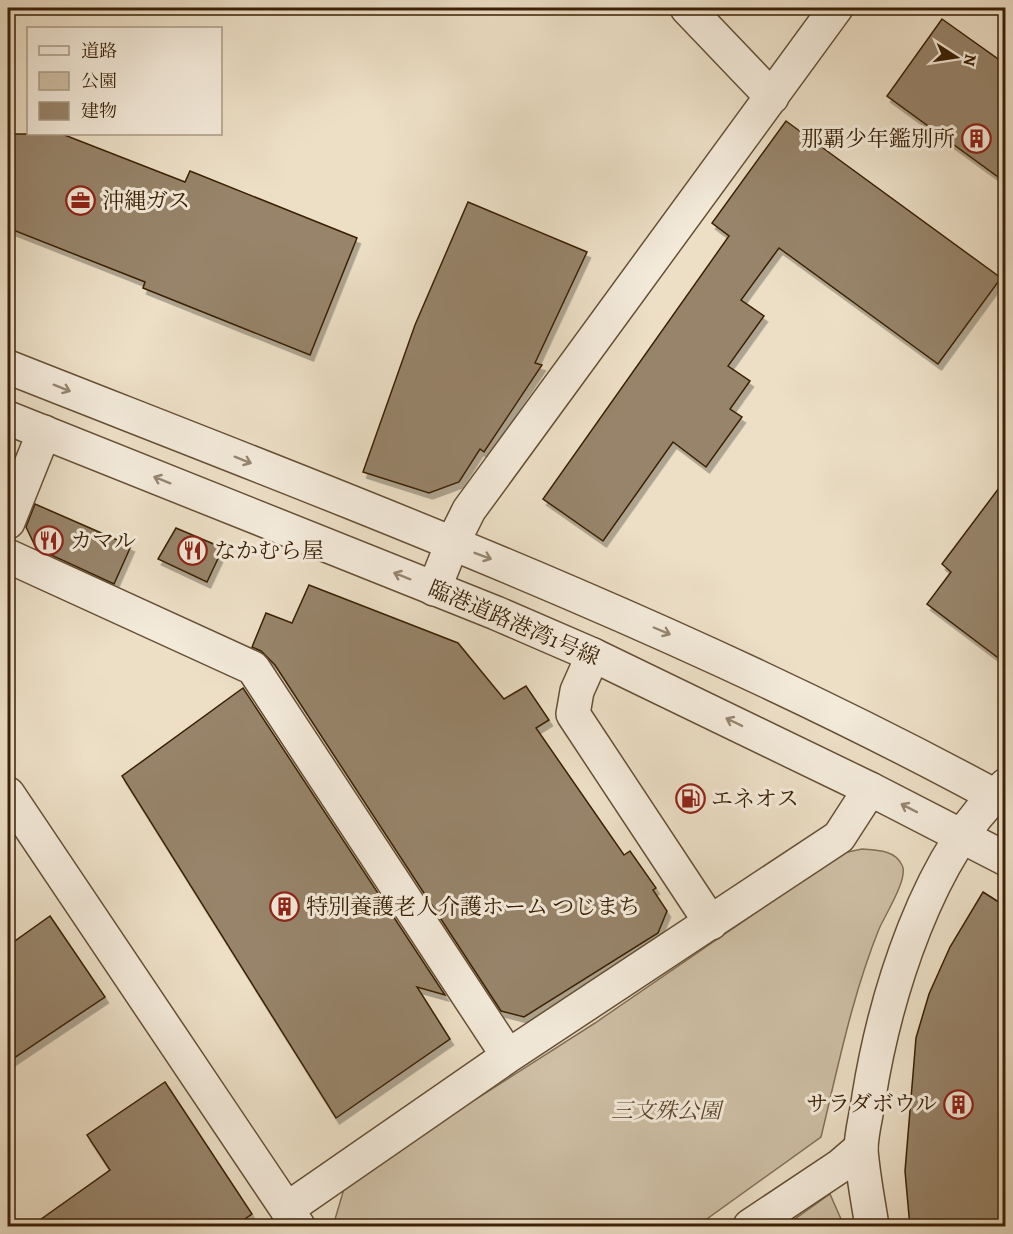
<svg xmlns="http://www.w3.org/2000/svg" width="1013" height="1234" font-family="Alegreya,'Noto Serif JP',serif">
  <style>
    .green { fill: #cebfa5; stroke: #847056; stroke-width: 1.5 }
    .building { fill: #97846a; stroke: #3a2106; stroke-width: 1.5; filter: url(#shadow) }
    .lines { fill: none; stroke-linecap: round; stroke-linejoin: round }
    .minor-casing { stroke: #665036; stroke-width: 36 }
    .tertiary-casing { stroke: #665036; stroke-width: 36 }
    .minor { stroke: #f3eada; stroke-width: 33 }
    .tertiary { stroke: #f3eada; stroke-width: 33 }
    .oneway { stroke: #968670 }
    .labels { text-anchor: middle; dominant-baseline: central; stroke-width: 6; stroke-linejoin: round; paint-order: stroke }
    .poi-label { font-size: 22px; fill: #3a2106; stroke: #f3eada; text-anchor: start }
    .street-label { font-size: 22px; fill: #3a2106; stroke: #f3eada }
    .park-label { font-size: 22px; font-style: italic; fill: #5f482e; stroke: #f3eada }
  </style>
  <defs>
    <filter id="shadow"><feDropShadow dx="3.5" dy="6" stdDeviation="0" flood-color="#0004"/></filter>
  </defs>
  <rect width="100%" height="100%" fill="#ecdfc6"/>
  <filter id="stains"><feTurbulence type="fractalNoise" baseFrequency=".00333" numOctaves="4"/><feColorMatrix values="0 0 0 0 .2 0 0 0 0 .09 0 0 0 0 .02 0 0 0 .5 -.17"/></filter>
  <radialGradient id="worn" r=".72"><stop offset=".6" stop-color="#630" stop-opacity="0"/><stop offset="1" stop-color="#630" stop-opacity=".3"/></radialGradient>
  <path class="green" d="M862 849C877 850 895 850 902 865 909 878 885 915 879 929 852 996 838 1067 821 1137L697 1226H333L346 1182 595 1023 843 853Z
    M830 1194 844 1226H785Z"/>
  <path class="building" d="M942 19 1005 64V182L887 96Z
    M786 121 1001 278 938 364 779 248 741 300 764 316 728 366 750 381 730 409 742 417 706 467 673 442 603 541 543 499 729 236 712 223Z
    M8 134H62L185 182 190 171 357 238 310 355 143 288 145 282 8 228Z
    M468 202 587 252 535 363 542 365 484 452 480 449 459 482 429 493 363 472 415 325Z
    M1005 480V663L927 604 951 572 942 564Z
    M35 504 131 546 114 584 36 548 26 527Z
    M176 528 223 548 207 582 158 559Z
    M309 585 458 643 504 699 526 686 549 720 536 728 624 855 630 851 656 888 653 890 667 911 658 933 524 1017 501 1011 275 665 261 651 252 647 266 613 292 623Z
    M243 688 445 995 417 987 450 1039 336 1118 122 776Z
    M983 892 1005 906V1227H910L905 1171 916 1038 929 994 950 947Z
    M50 916 105 997 8 1062V946Z
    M165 1082 252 1214 233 1227H30L110 1170 87 1135Z"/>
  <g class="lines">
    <defs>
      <path id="minor" d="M687 8 772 97
        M8 522 44 432
        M8 556 253 668 508 1056
        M434 589 452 544 469 510 836 8
        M593 655 577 691 573 714 711 923
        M8 794 298 1226
        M287 1209 508 1056 839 837 870 789
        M750 1226 840 1166 861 1148"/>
      <path id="tertiary" d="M8 367C345 500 686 627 1006 802
        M8 418 496 613 593 655 870 789 1006 859
        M872 1226C868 1201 863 1175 861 1150 861 1133 867 1113 869 1096 885 997 928 853 1006 785"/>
    </defs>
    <use href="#minor" class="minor-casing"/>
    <use href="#tertiary" class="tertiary-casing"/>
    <use href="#minor" class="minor"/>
    <use href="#tertiary" class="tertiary"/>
  </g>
  <defs><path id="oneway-shaft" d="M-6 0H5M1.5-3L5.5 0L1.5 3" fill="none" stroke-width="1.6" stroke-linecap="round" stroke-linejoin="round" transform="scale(1.5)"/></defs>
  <g class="oneway">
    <use href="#oneway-shaft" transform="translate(62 388) rotate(22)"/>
    <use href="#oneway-shaft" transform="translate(243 460) rotate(22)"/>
    <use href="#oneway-shaft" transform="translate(162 480) rotate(-158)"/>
    <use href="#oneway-shaft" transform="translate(483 556) rotate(21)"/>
    <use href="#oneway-shaft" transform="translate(402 576) rotate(-158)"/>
    <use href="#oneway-shaft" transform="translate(662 631) rotate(23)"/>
    <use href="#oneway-shaft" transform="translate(734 722) rotate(-154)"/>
    <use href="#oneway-shaft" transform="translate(909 808) rotate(-153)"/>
  </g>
  <defs>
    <symbol id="building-ring" viewBox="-11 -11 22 22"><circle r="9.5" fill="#f3eada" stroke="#8f2418" stroke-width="1.5"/><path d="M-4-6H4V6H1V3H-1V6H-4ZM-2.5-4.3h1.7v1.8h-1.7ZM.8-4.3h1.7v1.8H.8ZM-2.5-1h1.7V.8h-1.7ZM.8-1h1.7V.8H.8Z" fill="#8f2418"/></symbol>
    <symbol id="office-ring" viewBox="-11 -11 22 22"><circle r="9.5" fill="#f3eada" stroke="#8f2418" stroke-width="1.5"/><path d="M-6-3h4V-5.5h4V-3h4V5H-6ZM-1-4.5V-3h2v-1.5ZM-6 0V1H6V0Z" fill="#8f2418"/></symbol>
    <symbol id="restaurant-ring" viewBox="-11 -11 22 22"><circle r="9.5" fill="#f3eada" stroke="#8f2418" stroke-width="1.5"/><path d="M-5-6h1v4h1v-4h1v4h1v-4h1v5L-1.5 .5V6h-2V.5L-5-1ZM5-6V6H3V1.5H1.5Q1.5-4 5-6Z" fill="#8f2418"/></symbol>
    <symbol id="fuel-ring" viewBox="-11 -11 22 22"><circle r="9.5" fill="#f3eada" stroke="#8f2418" stroke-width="1.5"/><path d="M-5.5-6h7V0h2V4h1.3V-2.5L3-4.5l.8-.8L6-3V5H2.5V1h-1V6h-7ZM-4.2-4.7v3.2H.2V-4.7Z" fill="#8f2418"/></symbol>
  </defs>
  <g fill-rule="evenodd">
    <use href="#building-ring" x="960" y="122" width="33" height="33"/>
    <use href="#office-ring" x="64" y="184" width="33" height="33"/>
    <use href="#restaurant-ring" x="32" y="524" width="33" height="33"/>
    <use href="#restaurant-ring" x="176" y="534" width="33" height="33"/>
    <use href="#fuel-ring" x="674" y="782" width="33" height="33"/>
    <use href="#building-ring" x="268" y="890" width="33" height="33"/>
    <use href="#building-ring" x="942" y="1088" width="33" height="33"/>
  </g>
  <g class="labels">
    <g class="poi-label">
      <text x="955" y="139" text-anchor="end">那覇少年鑑別所</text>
      <text x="102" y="201">沖縄ガス</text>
      <text x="70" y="541">カマル</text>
      <text x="214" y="551">なかむら屋</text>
      <text x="711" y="799">エネオス</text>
      <text x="306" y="907">特別養護老人介護ホーム つじまち</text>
      <text x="937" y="1104" text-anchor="end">サラダボウル</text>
    </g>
    <g class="street-label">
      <text transform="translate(514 623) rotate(23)">臨港道路港湾1号線</text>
    </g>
    <g class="park-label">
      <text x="666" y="1111">三文殊公園</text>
    </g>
  </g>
  <rect width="1013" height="1234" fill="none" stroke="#ecdfc6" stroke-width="30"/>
  <rect x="9" y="9" width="995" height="1216" fill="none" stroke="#3a2106" stroke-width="3"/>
  <rect x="15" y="15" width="983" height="1204" fill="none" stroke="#3a2106" stroke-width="1.5"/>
  <rect x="27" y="27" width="195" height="108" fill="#f3eada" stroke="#a99a85" stroke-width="1.5"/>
  <rect x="39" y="46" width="30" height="9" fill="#f3eada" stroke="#a99a85" stroke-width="1.5"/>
  <text x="81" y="57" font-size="18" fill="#3a2106">道路</text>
  <rect x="39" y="72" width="30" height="18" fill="#cebfa5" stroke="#a99a85" stroke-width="1.5"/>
  <text x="81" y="87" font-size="18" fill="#3a2106">公園</text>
  <rect x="39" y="102" width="30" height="18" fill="#97846a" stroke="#a99a85" stroke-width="1.5"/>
  <text x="81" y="117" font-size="18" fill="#3a2106">建物</text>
  <g transform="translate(956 57) rotate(102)" stroke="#f3eada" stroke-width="4.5" paint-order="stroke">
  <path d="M0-4.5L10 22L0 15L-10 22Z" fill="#3a2106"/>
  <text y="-9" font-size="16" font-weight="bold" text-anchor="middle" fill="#3a2106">N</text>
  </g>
  <rect width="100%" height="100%" filter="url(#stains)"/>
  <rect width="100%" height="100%" fill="url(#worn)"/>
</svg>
